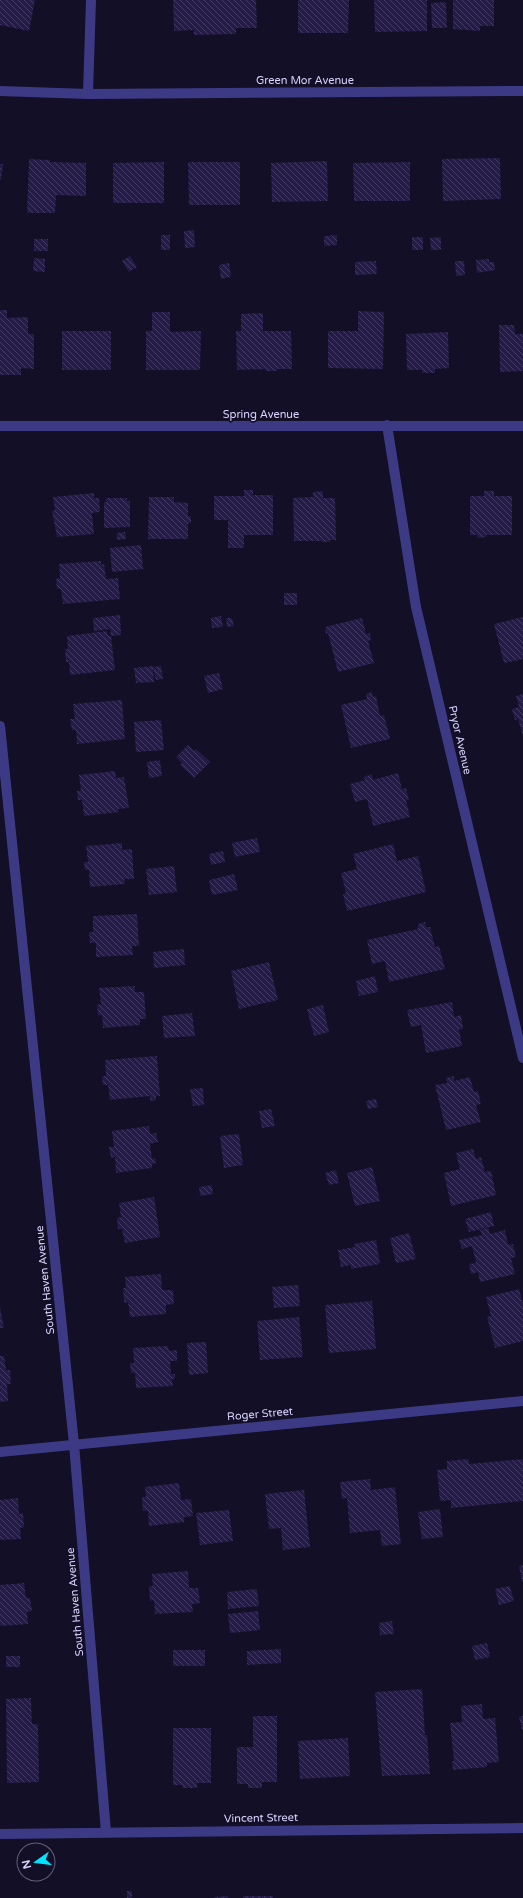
<svg xmlns="http://www.w3.org/2000/svg" width="523" height="1898" font-family="'Varela Round',sans-serif">
  <style>
    .building { fill: url(#building-back-hatch) }
    .lines { fill: none; stroke-linecap: round; stroke-linejoin: round }
    .minor { stroke: #3d3a85; stroke-width: 10 }
    .labels { text-anchor: middle; dominant-baseline: central; stroke-width: 3.5; stroke-linejoin: round; paint-order: stroke }
    .street-label { font-size: 11px; fill: #d9d4ff; stroke: #130f26 }
  </style>
  <defs>
    <pattern id="building-back-hatch" width="6" height="6" patternUnits="userSpaceOnUse"><rect width="6" height="6" fill="#241b47"/><path d="M-1 5l2 2M0 0l6 6M5-1l2 2" fill="none" stroke="#433b63"/></pattern>
  </defs>
  <rect width="100%" height="100%" fill="#130f26"/>
  <path class="building" d="M0 0H35L29 31 0 25Z
    M173 0H256L257 28H236V34L194 35V30L174 31Z
    M298 0H349L348 33H298Z
    M374 0H427V31L375 32Z
    M453 0H494V26H480V31L453 29Z
    M446 2 447 28H432L431 3Z
    M500 158 501 199 443 201 442 159Z
    M29 159 50 160V162L86 163V196L56 195 55 213H27Z
    M327 161 328 201 272 202 271 163Z
    M164 162V203H113V163Z
    M188 162H240V205H189Z
    M410 162V201H354L353 163Z
    M0 164H3L1 180H0Z
    M194 230 195 247 185 248 184 231Z
    M161 235H170V250H161Z
    M337 235V245L324 246V236Z
    M412 237H423V250H412Z
    M441 237V250H431L430 238Z
    M34 239H48V251H34Z
    M130 256 137 267 129 272 122 261Z
    M34 258 45 259V272L33 271Z
    M489 259V262H494L495 270 477 273 476 260Z
    M376 261 377 274 355 275V262Z
    M455 261H464L465 275 456 276Z
    M229 263 231 277 221 279 219 265Z
    M0 310H7V318L28 317V334H34V369L21 368V375H0Z
    M358 311 384 312 383 369 328 368V331H358Z
    M152 312H170V332L201 331 200 370H146V331H152Z
    M263 313V331H291L292 369H277V371H266V369L237 370 236 331H241V314Z
    M499 325H514L515 334H523V371L500 372Z
    M62 331H111V370H62Z
    M448 332 449 368 435 369V373H422V370H407L406 334Z
    M244 490H253V495H273V535H244V548H228V520H214V496H244Z
    M323 491V498H335L336 540H330V542H322V541H294L293 498 313 497V492Z
    M484 491H494V496H512V535H486V537L478 538 477 535H470V496H484Z
    M94 493V498H99L100 512 92 513 94 534 57 537 52 511 55 510 53 497Z
    M149 497H174V502L188 503V516H191V523H188V539H148Z
    M106 498H127V501H130V527L104 528V502H106Z
    M125 532 126 539 117 540V533Z
    M141 545 143 569 112 572 110 548Z
    M101 561V565L104 564 106 579 118 578 120 599 63 604 61 589H57L56 579 60 578 59 564Z
    M284 593H297V605H284Z
    M120 615 121 635 111 636 110 629 94 631 93 618Z
    M221 616 223 627 212 628 211 618Z
    M523 617V659L504 663 494 624Z
    M226 618H232L234 626 227 627Z
    M362 618 366 634 370 633 371 640 368 641 374 663 338 672 328 633 326 634 325 627Z
    M107 631 108 636H111L115 670 70 675 69 662H66L65 649H68L67 636Z
    M153 666 154 682 136 683 134 668Z
    M161 666 163 679 156 680 153 667Z
    M219 673 223 689 208 693 204 676Z
    M372 692 373 697 376 696 380 716 384 715 390 739 351 748 341 705 367 699 366 694Z
    M523 694V736L518 719 515 720 512 709 519 707 516 696Z
    M122 700 125 739 77 744 76 730H72L70 719H75L73 704Z
    M161 720 164 750 136 752 134 722Z
    M188 745 194 751 196 749 210 762 194 778 180 765 182 763 176 757Z
    M160 760 162 776 149 778 147 762Z
    M115 771 116 778 124 777 129 808 118 809 119 812 84 816 82 800H78L77 791H81L79 775Z
    M398 773 402 789 406 788 409 800H406L410 817 373 826 367 799 355 802 350 784 365 780 364 777 372 774 373 780Z
    M257 838 260 852 235 857 232 843Z
    M122 843V850L132 849 134 879H124L125 884 90 887 89 870H85L84 862H88L86 846Z
    M393 844 397 861 418 856 426 892 347 911 343 894 346 893 341 873 357 869 353 854Z
    M223 851 225 862 211 865 209 854Z
    M174 866 177 892 149 895 146 869Z
    M234 874 238 890 212 895 209 880Z
    M137 914 139 946H132L133 955 96 957V943H90L89 932H93V916Z
    M425 922 426 927H430L435 947 439 946 445 969 389 982 385 961 372 964 367 940 418 929V924Z
    M184 949 185 965 154 968 153 952Z
    M269 962 278 1000 239 1009 231 971Z
    M375 976 378 992 359 996 356 981Z
    M135 986V992H144L146 1019H140V1025L103 1028 102 1015H98L97 1005 101 1004 99 988Z
    M452 1002 454 1017 461 1015 463 1029H459L462 1046 426 1053 421 1025 411 1027 407 1010Z
    M323 1005 329 1032 314 1036 307 1009Z
    M192 1013 195 1036 164 1038 162 1016Z
    M157 1056 160 1096H156V1100L150 1101V1096L110 1100 108 1085H103L102 1076H106L105 1060Z
    M454 1076V1081L470 1077 474 1092 478 1091 481 1104 476 1105 481 1122 446 1130 435 1085 447 1083 446 1078Z
    M203 1088 204 1105 193 1106 190 1089Z
    M376 1099 378 1107 368 1109 366 1101Z
    M271 1109 275 1126 262 1128 259 1111Z
    M149 1126 150 1134 156 1133 158 1142 150 1144 152 1159 155 1158 156 1163 152 1164V1168L116 1173 115 1157 111 1158 109 1147H114L112 1131Z
    M239 1134 243 1165 224 1168 220 1136Z
    M473 1149 476 1159 481 1157 485 1172 491 1171 496 1195 451 1206 444 1173 460 1169 456 1153Z
    M372 1167 380 1201 355 1206 347 1173Z
    M336 1170 339 1183 329 1185 325 1173Z
    M212 1185 213 1194 200 1196 199 1187Z
    M154 1197 160 1237 125 1243 122 1229H118L117 1218 121 1217 119 1203Z
    M491 1212 494 1226 469 1232 465 1219Z
    M488 1228 490 1234 505 1230 508 1245 513 1244 516 1257 511 1258 515 1274 480 1282 478 1272 471 1274 469 1264 476 1263 472 1246 462 1249 459 1240 482 1235 480 1230Z
    M409 1233 416 1259 396 1263 390 1238Z
    M376 1240 380 1264 351 1269V1265L341 1267 338 1250 355 1247 354 1244Z
    M161 1274 162 1290H173L174 1304 166 1305V1314L130 1317 128 1302 124 1303 123 1288H126L125 1277Z
    M298 1285 300 1306 274 1308 272 1287Z
    M519 1289 523 1304V1341L495 1348 487 1317 491 1316 486 1297Z
    M372 1301 376 1349 329 1353 325 1305Z
    M0 1307 4 1328H0Z
    M299 1317 303 1357 260 1360 257 1321Z
    M206 1342 208 1373 189 1375 187 1343Z
    M168 1346 169 1351 177 1350V1361H170L171 1374H175V1379H172L173 1386 136 1388 135 1373H131L130 1363H134L133 1348Z
    M0 1356H4L6 1370H10L11 1384H7L8 1401 0 1402Z
    M469 1459V1464L523 1459V1501L451 1508V1500L440 1501 437 1470 447 1469V1461Z
    M370 1479 371 1490 395 1487 401 1544 382 1546 380 1530 350 1533 347 1498 342 1499 340 1482Z
    M179 1483 181 1500 191 1499 193 1516 184 1517V1522L149 1526 148 1511H143L142 1497H146L145 1487Z
    M304 1490 310 1547 283 1550 281 1528 269 1529 265 1494Z
    M18 1498 19 1514 23 1513 24 1527 20 1528 21 1539 0 1540V1500Z
    M440 1509 443 1537 422 1539 418 1512Z
    M229 1510 233 1541 200 1545 196 1513Z
    M523 1565V1582H522L519 1566Z
    M188 1571 189 1588H198L200 1603 192 1604 193 1612 155 1614 154 1600 150 1601 149 1586H153L152 1574Z
    M24 1583 26 1598H30L32 1611 27 1612 28 1624 0 1626V1585Z
    M510 1586 514 1601 499 1605 495 1589Z
    M257 1589 259 1606 228 1609 227 1592Z
    M258 1611 260 1630 230 1633 228 1614Z
    M392 1621 394 1634 380 1635 379 1623Z
    M487 1643 490 1657 475 1660 472 1646Z
    M281 1649V1663L247 1665V1651Z
    M173 1650H205V1666H173Z
    M6 1656H20V1667H6Z
    M422 1689 425 1735H427L430 1774 382 1776 375 1692Z
    M31 1698 32 1724H38L39 1782 7 1783 6 1699Z
    M482 1704 483 1719 495 1718 499 1762 487 1763V1767L453 1770 452 1761H454L450 1723 462 1722 461 1706Z
    M253 1716H277V1782H262V1788H248V1784H237V1747H253Z
    M523 1716V1730H522L519 1717Z
    M173 1728H211V1783H197V1788H182L183 1785H173Z
    M348 1738 350 1776 300 1779 298 1741Z
    M127 1891H132V1898H127Z
    M228 1896V1898H214V1897Z
    M243 1896H273V1898H243Z"/>
  <g class="lines">
    <path class="minor" d="M0 91 88 94 523 91
      M88 94 91 0
      M387 425 416 607 523 1058
      M0 426H523
      M0 726 74 1444 106 1832
      M0 1452 523 1401
      M0 1834 523 1828"/>
  </g>
  <g class="labels">
    <g class="street-label">
      <text x="305" y="80">Green Mor Avenue</text>
      <text x="261" y="414">Spring Avenue</text>
      <text transform="translate(460 740) rotate(77)">Pryor Avenue</text>
      <text transform="translate(45 1280) rotate(-96)">South Haven Avenue</text>
      <text transform="translate(260 1414) rotate(-5)">Roger Street</text>
      <text transform="translate(75 1602) rotate(-95)">South Haven Avenue</text>
      <text transform="translate(261 1818) rotate(-1)">Vincent Street</text>
    </g>
  </g>
  <g transform="translate(36 1862) rotate(256)"><circle r="19" fill="#130f26" stroke="#625e7d"/>
  <path d="M0-3L7 15L0 10L-7 15Z" fill="#00e5ff"/>
  <text y="-6" font-size="11" font-weight="bold" text-anchor="middle" fill="#d9d4ff">N</text>
  </g>
</svg>
